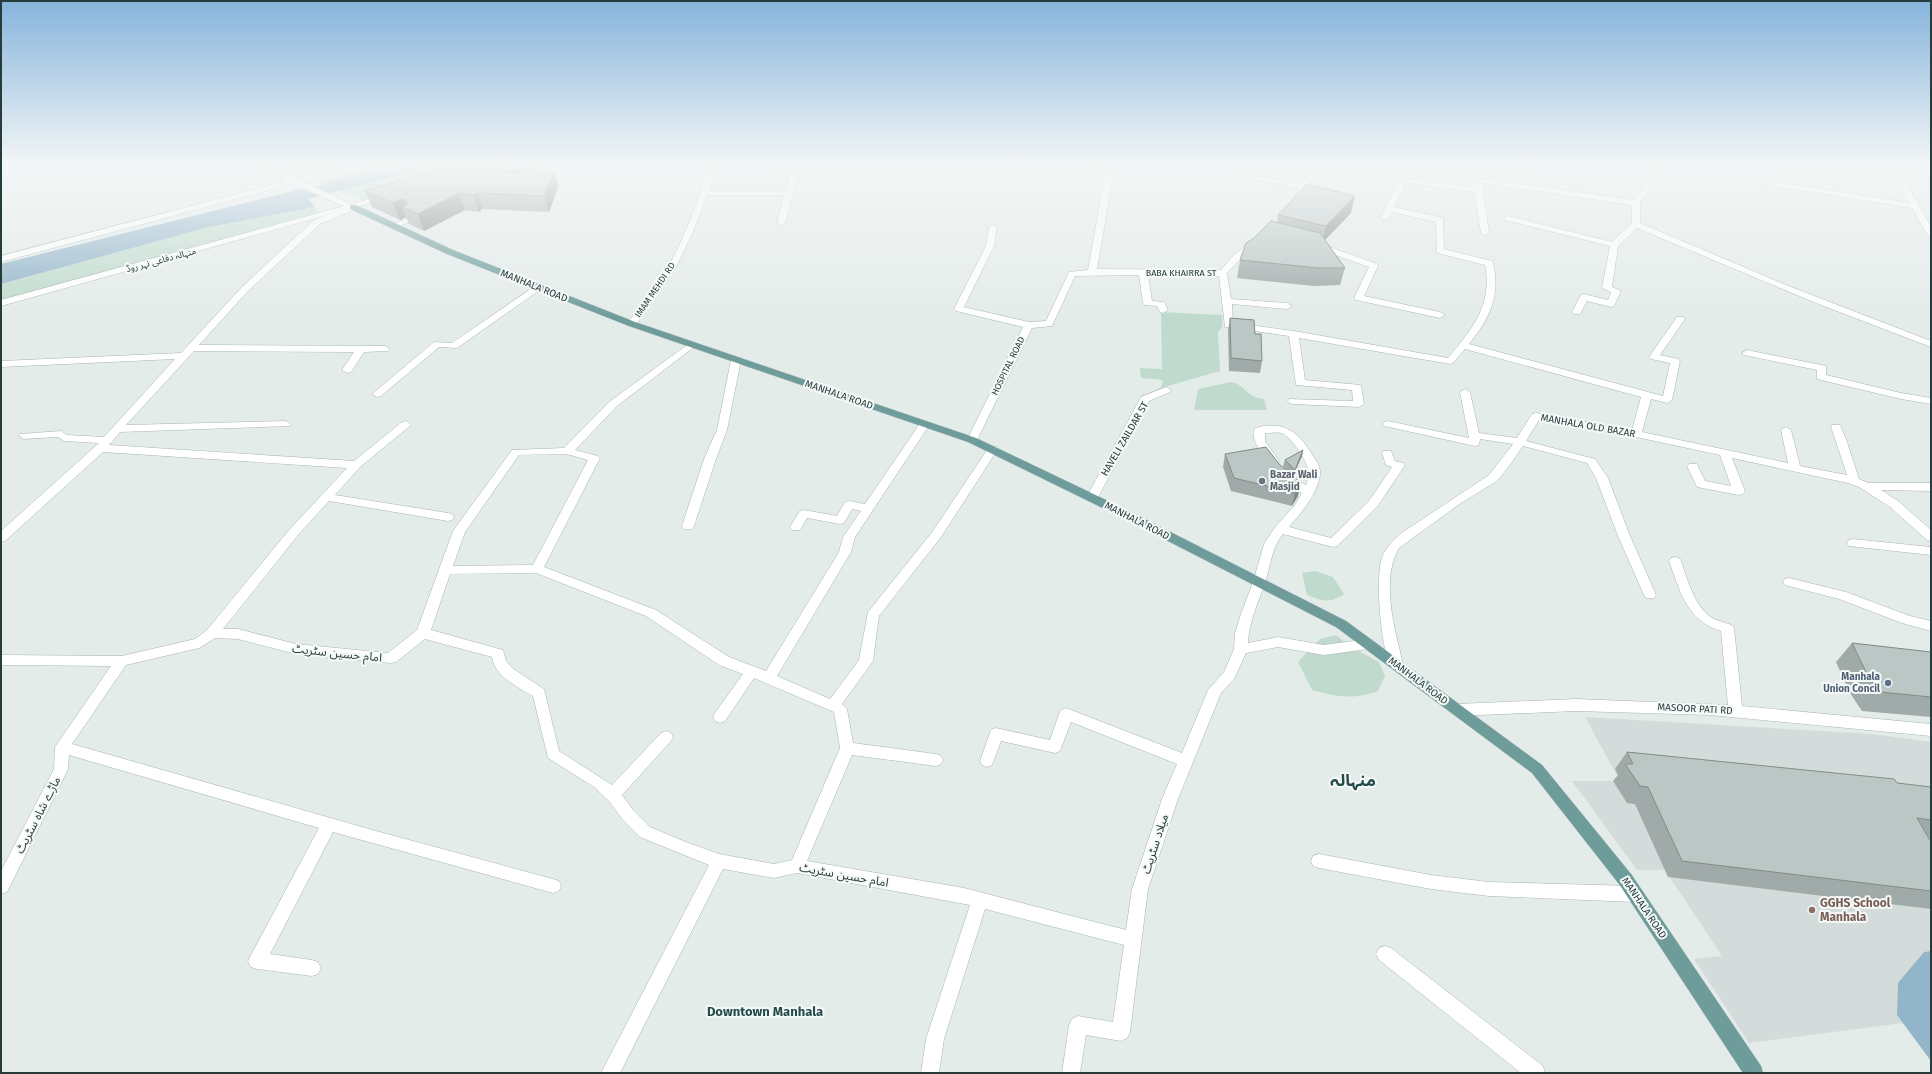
<svg xmlns="http://www.w3.org/2000/svg" width="1932" height="1074" font-family="'Fira Sans','Noto Sans Arabic',sans-serif">
  <style>
    .built { fill: #d3dcda }
    .green { fill: #c0dbcd }
    .water { fill: #93b5ca }
    .lines { fill: none; stroke-linecap: round; stroke-linejoin: round }
    .canal { fill: #93b5ca; fill-rule: evenodd }
    .minor-casing { stroke: #a7b4b2; stroke-width: 1 }
    .tertiary-casing { stroke: #a7b4b2; stroke-width: 1 }
    .secondary-casing { stroke: #a1b4b1; stroke-width: 1 }
    .primary-casing { stroke: #c2c8c8; stroke-width: 1 }
    .minor { fill: #fff; fill-rule: evenodd }
    .tertiary { fill: #fff; fill-rule: evenodd }
    .secondary { fill: #fff; fill-rule: evenodd }
    .primary { fill: #6e9c9b; fill-rule: evenodd }
    .wall { fill: #a0aba9 }
    .shaded-wall { fill: #828b89 }
    .building { fill: #bac7c4; stroke: #828b89 }
    .worship-dot { fill: #6b7280; stroke: #f5f9f8; stroke-width: 1.5 }
    .service-dot { fill: #5c6f8a; stroke: #f5f9f8; stroke-width: 1.5 }
    .education-dot { fill: #8d6e63; stroke: #f5f9f8; stroke-width: 1.5 }
    .labels { text-anchor: middle; dominant-baseline: central; stroke-width: 4; stroke-linejoin: round; paint-order: stroke }
    .far-street-label { font-size: 9px; fill: #263c3b; stroke: #f5f9f8 }
    .street-label { font-size: 10px; fill: #263c3b; stroke: #f5f9f8 }
    .worship-label { font-size: 10px; font-weight: bold; fill: #5b616d; stroke: #f5f9f8; text-anchor: start }
    .service-label { font-size: 10px; font-weight: bold; fill: #4e5e75; stroke: #f5f9f8; text-anchor: end }
    .near-street-label { font-size: 12px; fill: #263c3b; stroke: #f5f9f8 }
    .near-education-label { font-size: 12px; font-weight: bold; fill: #785e54; stroke: #f5f9f8; text-anchor: start }
    .near-neighbourhood-label { font-size: 13px; font-weight: bold; fill: #244c4b; stroke: #f5f9f8 }
    .near-district-label { font-size: 17px; font-weight: bold; fill: #244c4b; stroke: #f5f9f8 }
  </style>
  <rect width="100%" height="100%" fill="#e4ecea"/>
  <path class="built" d="M1021 166H1096L1099 174 1023 180Z
    M1585 717 1873 734 1931 742V951L1924 952 1897 1015 1903 1023 1749 1043 1694 959 1722 956 1665 870H1637L1572 781H1620Z"/>
  <path class="green" d="M286 166H342L310 175Z
    M371 166H465L363 200 321 182Z
    M315 207 319 214 1 299V284L209 227Z
    M1161 312 1222 315V327L1218 332 1220 371 1161 388 1163 380 1141 378 1140 368 1162 369Z
    M1231 382C1246 384 1244 397 1264 399L1267 410H1194L1198 389Z
    M1315 571 1333 577 1344 594C1330 604 1322 601 1307 595L1302 573Z
    M1336 635 1349 646 1379 662 1385 676 1378 691C1353 700 1338 697 1312 690L1298 662 1320 639Z"/>
  <path class="water" d="M301 189 315 207 209 227 1 284V264Z
    M1931 951V1061L1897 1015 1898 983 1924 952Z"/>
  <g class="lines">
    <path class="canal" d="M394 166H417L415 169 404 174 270 209 264 208 261 204 264 200Z"/>
    <defs>
      <path id="minor" d="M344 166H358L1 262V256Z
        M709 166H717L709 191H786L792 166H800L785 223 781 225 777 223 784 195H707L693 232 675 269 635 326H629L627 324C640 306 655 288 667 269 685 237 698 202 709 166Z
        M1099 166H1107L1109 173H1240L1303 184 1311 166H1319L1302 199H1299L1295 197 1300 188 1240 177H1111L1112 181 1097 269 1221 270 1232 257 1253 239H1259V243L1238 261 1227 273 1231 299 1287 303 1292 306 1287 309 1232 304 1233 323 1294 331 1448 358C1472 330 1493 304 1485 265L1437 253 1436 222 1392 212 1388 219H1382L1381 217 1398 182 1362 166H1373L1401 178 1474 187V180L1478 178 1634 200 1656 166H1663L1640 203V223L1786 285 1931 341V347L1816 303 1637 228 1618 246 1612 287 1621 291 1614 306 1611 307 1587 301 1580 314H1574L1572 312 1581 295 1584 294 1608 300 1611 292 1602 288 1610 246 1505 220 1504 218 1508 216 1612 242 1632 223V205L1482 183 1489 232 1485 235 1481 232 1474 192 1405 183 1394 207 1443 218 1444 249 1492 261 1493 263C1501 297 1489 319 1469 344L1663 396 1670 363 1651 359 1649 357 1677 317H1683L1685 319 1660 355 1678 359 1680 361 1672 400 1667 403 1651 399 1642 432 1788 463 1781 430 1786 427 1791 430 1800 466 1847 475 1831 427 1832 425H1840L1847 442 1859 479 1868 483H1931V491L1881 490 1898 501 1931 530V541L1927 540 1890 507 1859 487 1848 483 1732 458 1745 491 1743 494 1739 495 1697 487 1687 466 1689 464H1697L1705 481 1731 486 1720 455 1636 437 1539 420 1526 441 1595 459 1608 478 1630 536 1656 595 1654 598H1646L1644 595 1618 536 1596 478 1587 463 1523 446 1509 466 1497 481 1461 503 1399 548C1380 581 1395 629 1403 664L1401 668 1396 669 1391 668C1381 648 1374 575 1383 555 1388 545 1394 539 1403 532L1489 475 1513 444 1480 439 1479 445 1475 446 1384 426 1383 424 1384 422 1388 421 1469 438 1460 392 1465 389 1470 392 1479 433 1517 438 1532 414 1536 413 1632 430 1641 397 1465 349 1453 363 1450 364 1299 338 1305 380 1361 385 1364 404 1359 407 1293 404 1289 403 1288 401 1289 399 1353 401 1352 390 1296 385 1289 336 1225 327 1219 276 1148 275 1152 301 1164 302 1168 310 1163 313 1160 312 1157 306 1145 305 1143 303 1139 275 1075 276 1052 326 1032 328 977 440 976 442H968L967 440 1023 327 956 311 954 309 986 246 989 227 993 225 997 227 994 246 964 307 1029 322 1046 321 1069 272 1088 270 1104 181Z
        M1889 166H1897L1931 227V237L1927 234 1912 208 1762 184 1758 182 1762 180 1910 203Z
        M353 205 357 207 356 209 320 224 248 291 199 345 385 346 390 349 388 351 364 352 351 372 347 373 342 370 354 352 194 351 126 425 286 421 291 424 290 426 120 432 109 445 354 461 402 422 406 421 411 424 410 426 360 467 335 495 448 513 452 514 454 517 452 520 448 521 329 501 298 535 223 629H238L296 644 388 653 417 630 453 531 512 450 564 448 609 402 691 342 694 343 696 345 694 347 617 406 575 450 598 456 600 458 544 567 656 610 729 657 766 671 839 552 843 537 861 511 852 509 844 523 840 524 807 518 800 530H792L790 527 800 511 804 510 837 516 845 502 849 501 865 504 921 422H929L930 424 855 537 851 552 777 676 830 699 859 660 868 612 933 531 989 447H997L998 449 941 537 879 616 873 661 842 704 847 709 853 743 936 754 941 756 943 760 941 764 936 766 852 755 807 861 964 888 1126 930 1132 889 1162 799 1177 764 1071 722 1060 751 1055 753 1001 741 992 765 987 767 982 765 980 761 991 730 996 728 1050 740 1059 714 1061 710 1066 708 1182 753 1208 690 1224 672 1234 649 1235 633 1241 614 1253 582 1264 544 1276 526 1295 505 1302 493 1282 480 1288 476 1306 485C1307 482 1309 478 1309 473 1309 463 1291 436 1281 433 1276 432 1270 433 1265 433V441L1279 461 1273 464 1269 463C1263 454 1249 439 1255 428 1284 420 1299 432 1313 456 1317 461 1321 468 1320 475 1317 495 1301 513 1289 527L1331 538 1369 501 1392 467 1386 465 1382 453 1383 451H1391L1395 461 1403 463 1405 465 1377 507 1337 546 1333 547 1283 534C1272 547 1270 567 1265 583 1258 603 1249 622 1248 643L1278 637 1324 645 1368 639 1373 640 1375 644 1373 648 1368 649 1324 655 1278 647 1246 653 1234 679 1221 693 1178 799 1148 889 1130 1032 1127 1038 1121 1041 1086 1035 1080 1073H1062L1069 1025 1072 1019 1078 1016 1113 1022 1124 945 985 909 944 1039 939 1073H921L926 1039 970 905 797 873 774 878 723 869 620 1073H601L709 865 640 837 623 820 608 800 594 787 548 758 533 696C518 687 495 677 492 657L425 639 396 662 391 663 296 654 238 639 215 638 199 648 126 665 72 744 376 831 553 879 559 881 561 886 559 891 553 893 333 832 270 954 312 960 318 962 321 968 318 974 312 976 257 969 251 967 248 961 251 955 319 828 69 755 68 769 7 892 1 894V871L54 769 55 747 111 666 1 665V655L122 656 195 639 207 630 290 529 347 468 103 452 5 541 1 542V531L99 443 64 441 58 437 24 439 19 436 20 434 61 431 67 435 104 437 175 359 1 367V361L181 353 242 287 314 220ZM567 454 588 460 533 565 453 566 465 532 519 455ZM536 573 646 616 719 665 743 674 715 713 713 717 715 721 720 723 725 721 754 678 834 712 840 748 792 860 774 864 719 854 686 842 650 827 633 810 622 795 671 741 673 737 671 733 666 731 661 733 612 785 559 751 544 689 512 668 506 661 503 650 431 630 450 574Z
        M409 217 413 219 412 221 394 228 390 226Z
        M1316 242 1377 264 1378 266 1364 296 1440 312 1445 315 1440 318 1356 300 1354 298 1369 267 1313 247 1312 245Z
        M538 284 541 285V289L457 348 439 347 381 396 377 397 372 394 434 342 452 343Z
        M1747 350 1826 366V375L1901 393 1931 398V404L1901 399 1817 379V370L1744 355 1742 353Z
        M736 357 741 360 727 430 716 459 694 526 692 529H684L682 526 704 459 717 430 731 360Z
        M1166 387 1171 390 1170 392 1149 401 1096 501H1088L1086 498 1140 399 1141 397Z
        M1853 539 1931 547V555L1849 546 1847 543 1849 540Z
        M1675 557 1679 558 1681 561C1688 581 1695 610 1716 620 1721 622 1727 623 1732 625L1734 628 1742 706 1931 724V736L1710 715 1576 711 1457 716 1452 714 1450 710 1452 706 1457 704 1576 699 1728 705 1721 631C1687 621 1680 591 1669 561L1671 558Z
        M1789 578 1846 592 1910 616 1931 621V631L1902 623 1839 599 1785 585 1783 582 1785 579Z
        M1319 854 1431 875 1489 882 1635 886 1641 889 1643 894 1641 899 1635 902 1489 896 1431 889 1319 868 1313 866 1311 861 1313 856Z
        M1385 946 1391 948 1543 1066 1545 1073H1521L1379 960 1376 954 1379 948Z"/>
      <path id="tertiary" d="M381 196H387L388 198 1 306V300Z"/>
      <path id="secondary" d="M252 166H263L305 182 357 207 353 209H350Z"/>
      <path id="primary" d="M350 205H356L453 250 635 322 976 438 1129 511 1346 621 1542 765 1631 874 1761 1066 1763 1073H1743L1619 884 1532 773 1336 627 1121 517 968 442 629 326 447 254 350 209Z"/>
    </defs>
    <use href="#minor" class="minor-casing"/>
    <use href="#tertiary" class="tertiary-casing"/>
    <use href="#secondary" class="secondary-casing"/>
    <use href="#primary" class="primary-casing"/>
    <use href="#minor" class="minor"/>
    <use href="#tertiary" class="tertiary"/>
    <use href="#secondary" class="secondary"/>
    <use href="#primary" class="primary"/>
  </g>
  <path class="wall" d="M447 166H542L534 172 554 171 558 187 549 212 482 209 479 212 465 210 424 231 409 224 406 217 400 220 372 207 365 191Z
    M1351 213 1325 240 1345 268 1340 285 1314 286 1237 278 1240 260 1253 239 1277 222 1278 215Z
    M1230 318 1262 361 1260 373 1229 371 1228 330Z
    M1303 450 1302 456 1293 476 1298 496 1292 506 1231 491 1223 467 1225 454 1279 464 1289 473 1283 466 1285 460Z
    M1852 643 1931 652V717L1862 711 1850 693 1836 662Z
    M1627 752 1931 787V838H1929L1931 842V909L1668 877 1635 804 1627 803 1613 781 1618 775 1615 769Z"/>
  <path class="shaded-wall" d="M515 166H542L510 189 505 173Z
    M554 171 558 187 549 212 544 196Z
    M459 193 465 210 424 231 418 214Z
    M477 193 482 209 479 212 474 195Z
    M1355 196 1351 213 1322 243 1326 226Z
    M403 199 407 210 402 207 406 217 400 220 393 203Z
    M1303 450 1302 456 1293 476 1295 470Z
    M1301 483 1298 496 1292 506 1295 493Z"/>
  <path class="building" d="M447 166H515L505 173 554 171 544 196 477 193 474 195 459 193 418 214 402 207 408 203 403 199 393 203 365 191Z
    M1307 184 1355 196 1326 226 1278 215Z
    M1271 221 1320 233 1345 268H1318L1240 260 1246 243 1253 239Z
    M1230 318 1254 320 1255 334H1261L1262 361 1231 358Z
    M1266 447 1279 464 1301 483 1295 493 1234 478 1225 454Z
    M1303 450 1295 470 1285 460Z
    M1852 643 1931 652V697L1880 692 1867 674Z
    M1627 752 1894 779 1897 783 1931 787V820L1917 818 1931 842V891L1682 861 1648 787 1640 786 1625 764H1633Z"/>
  <linearGradient id="sky" x2="0" y2="1"><stop stop-color="#86b4dc"/><stop offset="0.52" stop-color="#f3f6f6"/><stop offset="1" stop-color="#f3f6f6" stop-opacity="0"/></linearGradient>
  <rect width="1932" height="317" fill="url(#sky)"/>
  <circle class="worship-dot" cx="1262" cy="481" r="4"/>
  <circle class="service-dot" cx="1888" cy="683" r="4"/>
  <circle class="education-dot" cx="1812" cy="910" r="4"/>
  <g class="labels">
    <g class="far-street-label">
      <text transform="translate(161 260) rotate(-15)">منہالہ دفاعی نہر روڈ</text>
      <text x="1181" y="273">BABA KHAIRRA ST</text>
      <text transform="translate(655 290) rotate(-56)">IMAM MEHDI RD</text>
      <text transform="translate(1008 366) rotate(-64)">HOSPITAL ROAD</text>
    </g>
    <g class="street-label">
      <text transform="translate(534 286) rotate(22)">MANHALA ROAD</text>
      <text transform="translate(839 395) rotate(19)">MANHALA ROAD</text>
      <text transform="translate(1588 426) rotate(10)">MANHALA OLD BAZAR</text>
      <text transform="translate(1125 439) rotate(-60)">HAVELI ZAILDAR ST</text>
      <text transform="translate(1137 521) rotate(27)">MANHALA ROAD</text>
      <text transform="translate(1418 681) rotate(37)">MANHALA ROAD</text>
      <text transform="translate(1695 709) rotate(3)">MASOOR PATI RD</text>
      <text transform="translate(1644 908) rotate(56)">MANHALA ROAD</text>
    </g>
    <g class="worship-label">
      <text x="1270" y="475">Bazar Wali<tspan x="1270" dy="12">Masjid</tspan></text>
    </g>
    <g class="service-label">
      <text x="1880" y="677">Manhala<tspan x="1880" dy="12">Union Concil</tspan></text>
    </g>
    <g class="near-street-label">
      <text transform="translate(337 653) rotate(6)">امام حسین سٹریٹ</text>
      <text transform="translate(38 815) rotate(-63)">ماڑے شاہ سٹریٹ</text>
      <text transform="translate(1155 844) rotate(-72)">میلاد سٹریٹ</text>
      <text transform="translate(844 875) rotate(10)">امام حسین سٹریٹ</text>
    </g>
    <g class="near-education-label">
      <text x="1820" y="903">GGHS School<tspan x="1820" dy="14">Manhala</tspan></text>
    </g>
    <g class="near-neighbourhood-label">
      <text x="765" y="1011">Downtown Manhala</text>
    </g>
    <g class="near-district-label">
      <text x="1353" y="780">منہالہ</text>
    </g>
  </g>
  <rect width="1932" height="1074" fill="none" stroke="#263c3b" stroke-width="4"/>
</svg>
